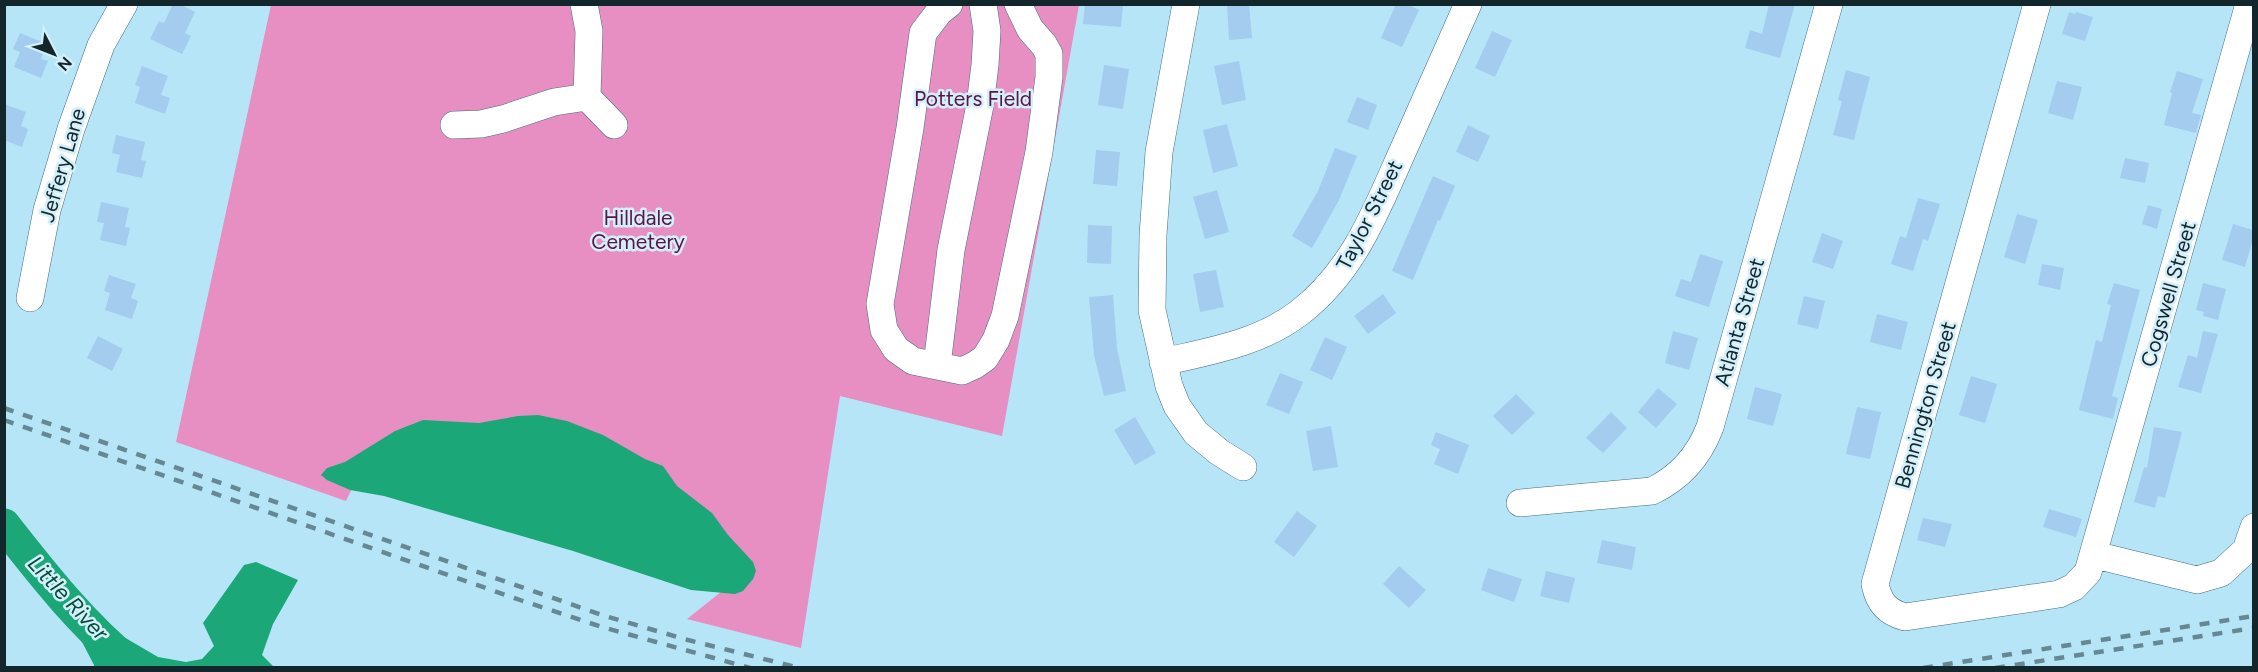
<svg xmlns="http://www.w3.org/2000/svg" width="2258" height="672" font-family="Figtree,sans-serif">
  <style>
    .green { fill: #e78ec3 }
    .water { fill: #1ca779 }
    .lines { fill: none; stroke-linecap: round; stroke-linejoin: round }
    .river { stroke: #1ca779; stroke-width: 33 }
    .building { fill: #a3ccef }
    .minor-casing { stroke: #426e7e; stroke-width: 28 }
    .minor { stroke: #fff; stroke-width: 27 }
    .rail { stroke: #668894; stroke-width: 4.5; stroke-dasharray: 10 10; stroke-linecap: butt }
    .labels { text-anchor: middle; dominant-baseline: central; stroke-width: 5; stroke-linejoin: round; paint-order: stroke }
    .park-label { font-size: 21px; fill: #5c1444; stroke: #d3effa }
    .street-label { font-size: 21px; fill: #13262c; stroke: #d3effa }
    .water-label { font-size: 22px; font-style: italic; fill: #064e37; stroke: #d3effa }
  </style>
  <rect width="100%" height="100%" fill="#b6e5f7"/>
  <path class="green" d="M271 5H1079L1002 436 840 396 801 648 687 619 741 576 359 474 346 501 176 442Z"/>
  <path class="water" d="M538 415 567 421 603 435 645 459 663 466 677 486 712 513 728 535 753 562 756 571 753 579 743 591 735 594 691 590 573 551 384 496 350 490 327 480 321 475 327 468 345 462 395 431 423 420 479 423 518 416Z
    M256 562 298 580 273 624 262 655 274 667H94V665L81 640 90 625 105 626 158 657 186 662 202 659 214 646 203 623 244 565Z"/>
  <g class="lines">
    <path class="river" d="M4 525C44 576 84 627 135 668"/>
  </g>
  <path class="building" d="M173 4H179L195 12 185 33 191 36 182 54 150 39 159 21 164 23Z
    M1085 4H1123L1121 27 1083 24Z
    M1227 4H1249L1252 38 1229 40Z
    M1396 4H1406L1419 10 1402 47 1381 38Z
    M1769 4H1795L1780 58 1745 48 1750 30 1762 34Z
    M2069 12 2075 14 2076 12 2093 17 2085 41 2062 34Z
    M1492 31 1512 40 1495 77 1475 68Z
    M20 33 47 44 41 59 48 61 41 78 14 67 20 52 13 49Z
    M1239 61 1246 100 1222 105 1214 66Z
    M1104 65 1129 69 1123 109 1098 105Z
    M142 66 168 76 161 95 170 98 165 114 135 103 140 87 135 85Z
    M1846 70 1870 77 1854 140 1833 135 1842 101 1838 100Z
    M2177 71 2203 79 2192 113 2201 115 2196 133 2164 125 2172 93 2170 92Z
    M2057 81 2082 87 2073 120 2048 113Z
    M1357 97 1377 105 1368 130 1347 122Z
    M4 104 26 112 21 126 28 129 22 147 4 140Z
    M1227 124 1238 166 1213 173 1203 130Z
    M1468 125 1490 136 1478 162 1456 152Z
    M116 135 145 142 141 160 146 161 142 178 116 172 120 155 112 153Z
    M1335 148 1357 156 1339 200 1312 248 1292 236 1318 191Z
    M1096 150 1120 152 1117 186 1093 184Z
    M2125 158 2149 163 2145 183 2120 178Z
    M1433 176 1455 186 1440 221 1438 220 1413 280 1392 271Z
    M1217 190 1229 232 1205 239 1193 197Z
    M1918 198 1940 204 1928 241 1923 239 1913 271 1891 264 1900 236 1906 238Z
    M101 202 129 208 125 227 130 228 126 246 100 240 104 223 97 222Z
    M2148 205 2162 209 2157 229 2142 224Z
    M2017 214 2038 220 2025 264 2004 257Z
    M2233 224 2253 230V239L2245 267 2222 260Z
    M1088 225 1112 226 1111 264 1087 263Z
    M1822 233 1843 241 1833 269 1812 262Z
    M1700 254 1723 261 1709 307 1675 296 1681 279 1691 282Z
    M2042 264 2064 268 2060 290 2038 285Z
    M1216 270 1224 307 1200 312 1193 274Z
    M109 275 136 284 131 298 138 301 132 319 105 310 110 293 104 291Z
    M2114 283 2140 290 2112 396 2118 398 2113 419 2079 410 2096 340 2102 342 2111 305 2107 304Z
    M2203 283 2226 289 2218 320 2203 316 2204 312 2196 310Z
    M1383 294 1396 313 1368 334 1354 316Z
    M1113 295 1117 348 1126 391 1104 396 1094 355 1089 297Z
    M1804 296 1825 301 1818 329 1797 324Z
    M1877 314 1908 322 1901 350 1870 342Z
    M1673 331 1698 338 1689 370 1665 363Z
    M2203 331 2218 334 2201 393 2178 387 2188 355 2197 358Z
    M98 336 123 349 112 371 87 358Z
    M1325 337 1347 347 1332 380 1310 370Z
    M1280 373 1303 382 1289 414 1266 405Z
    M1971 376 1997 384 1985 423 1959 415Z
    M1755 387 1782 394 1773 426 1747 419Z
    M1658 388 1677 404 1656 428 1638 412Z
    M1516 394 1535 413 1512 435 1493 416Z
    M1857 407 1881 412 1870 459 1846 454Z
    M1611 412 1627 428 1603 453 1586 438Z
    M1135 417 1156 453 1135 465 1114 430Z
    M1331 426 1338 467 1313 471 1306 431Z
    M2154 427 2182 432 2165 498 2158 496 2155 508 2134 502 2144 467 2147 468Z
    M1436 432 1469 445 1458 474 1434 464 1440 449 1431 445Z
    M2049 509 2082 519 2076 537 2043 527Z
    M1297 511 1317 526 1294 557 1274 542Z
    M1923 518 1952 524 1945 547 1917 540Z
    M1602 540 1636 547 1632 570 1597 563Z
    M1399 566 1426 590 1409 608 1383 584Z
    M1488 568 1522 579 1514 602 1481 590Z
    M1546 571 1575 578 1569 603 1540 596Z"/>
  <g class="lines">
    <defs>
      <path id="minor" d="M584 4 589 31 587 97
        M949 4 939 12 923 33 910 128 880 304 884 330 896 349 913 361 962 371 975 365 985 358 996 340 1005 316 1039 152 1049 77V54L1044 45 1030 29 1018 4
        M1186 4 1159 152 1153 235 1152 310 1169 386 1177 406 1196 433 1219 452 1243 467
        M2037 4 1875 584C1879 603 1887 612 1905 617L2059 594 2074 587 2088 572 2249 4
        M454 125 481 124 503 119 554 102 587 97 614 125
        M30 298 47 210 71 129 101 45 124 4
        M1163 362C1210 351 1260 343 1299 313 1355 270 1377 208 1405 146 1426 99 1447 52 1468 4
        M937 365 951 250 980 105 985 65 987 31 983 4
        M1520 503 1652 491C1681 477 1699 456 1710 427L1829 4
        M2095 555 2197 580 2221 573 2246 550 2254 527"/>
    </defs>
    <use href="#minor" class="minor-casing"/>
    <use href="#minor" class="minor"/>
    <path class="rail" d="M4 408 605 616 688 640 800 668
      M4 420 520 600 602 627 750 668
      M1923 668 2254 616
      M1995 668 2254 628"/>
  </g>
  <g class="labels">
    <g class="park-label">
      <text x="973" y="98">Potters Field</text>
      <text x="638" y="217">Hilldale<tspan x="638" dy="24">Cemetery</tspan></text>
    </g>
    <g class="street-label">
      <text transform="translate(62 165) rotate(-74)">Jeffery Lane</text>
      <text transform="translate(1369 215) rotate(-63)">Taylor Street</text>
      <text transform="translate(2168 294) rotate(-74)">Cogswell Street</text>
      <text transform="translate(1739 322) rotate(-74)">Atlanta Street</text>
      <text transform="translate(1925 405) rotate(-74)">Bennington Street</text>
    </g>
    <g class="water-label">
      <text transform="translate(68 598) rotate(47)">Little River</text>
    </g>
  </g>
  <rect width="2258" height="672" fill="none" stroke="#13262c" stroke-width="12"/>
  <g transform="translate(54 54) rotate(132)" stroke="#d3effa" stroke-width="4.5" paint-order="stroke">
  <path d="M0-4.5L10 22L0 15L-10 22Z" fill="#13262c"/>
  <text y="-9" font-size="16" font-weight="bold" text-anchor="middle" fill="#13262c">N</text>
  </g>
</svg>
